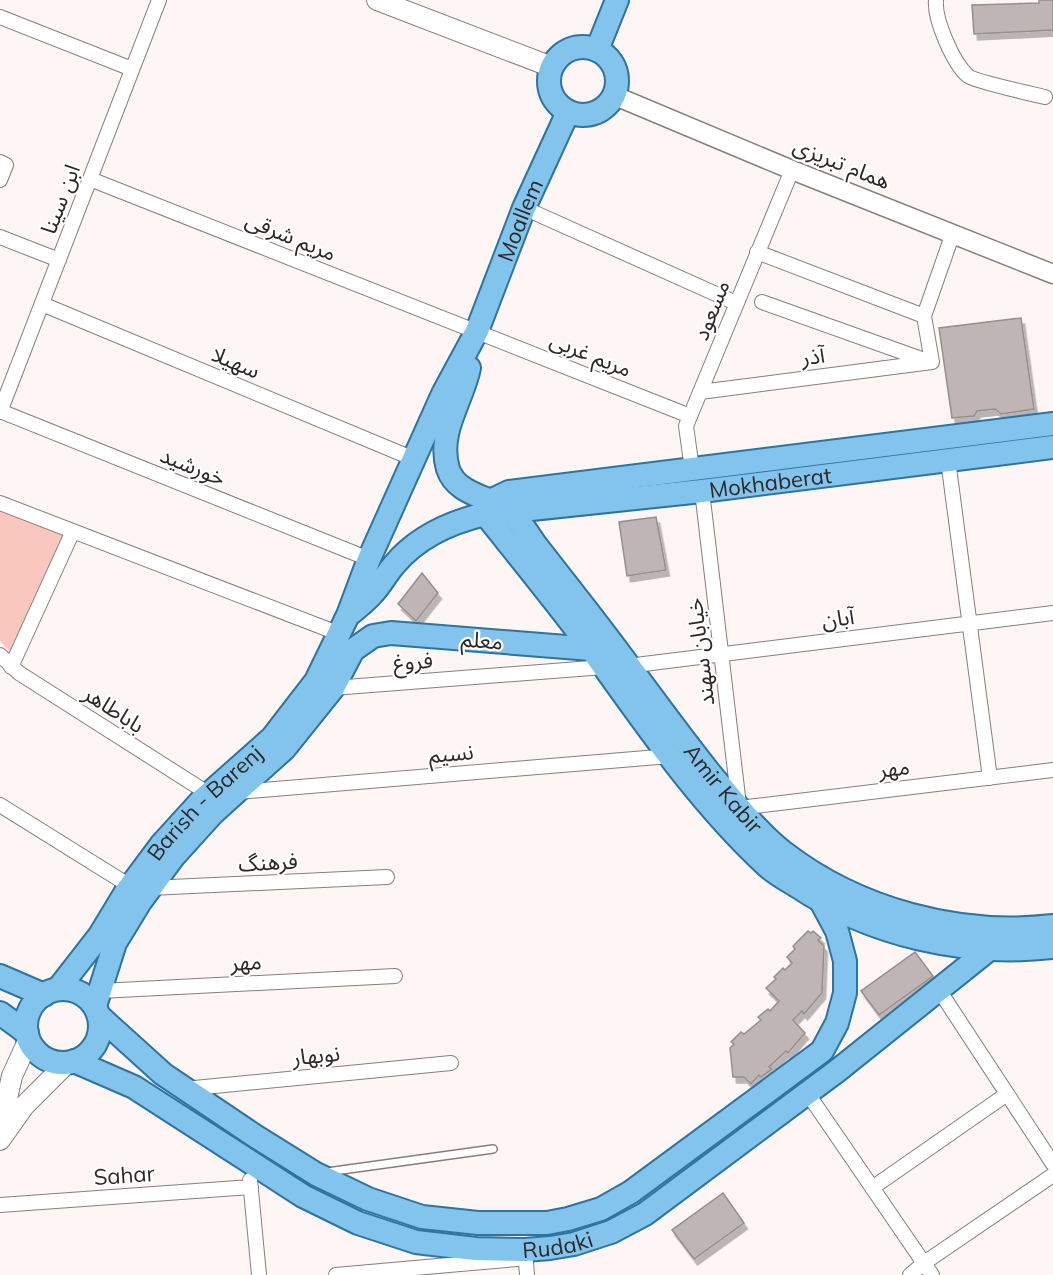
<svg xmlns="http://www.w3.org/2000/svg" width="1053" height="1275" font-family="Mulish,'Noto Sans Arabic',sans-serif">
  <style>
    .green { fill: #fac7be }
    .building { fill: #bfb5b4; stroke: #978e8c; stroke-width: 1.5; filter: url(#shadow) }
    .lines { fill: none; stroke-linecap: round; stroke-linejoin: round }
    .service-casing { stroke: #877e7c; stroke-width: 10 }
    .minor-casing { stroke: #877e7c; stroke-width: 16 }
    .tertiary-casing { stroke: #877e7c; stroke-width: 21 }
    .secondary-casing { stroke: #877e7c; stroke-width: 22 }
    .primary-casing { stroke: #2f739f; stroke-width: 26 }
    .service { stroke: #fff; stroke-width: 7 }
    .minor { stroke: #fff; stroke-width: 14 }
    .tertiary { stroke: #fff; stroke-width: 18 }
    .secondary { stroke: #fff; stroke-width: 20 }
    .primary { stroke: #83c4ec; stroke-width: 22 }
    .labels { text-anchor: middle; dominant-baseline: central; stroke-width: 4.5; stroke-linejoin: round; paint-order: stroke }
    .street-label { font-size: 22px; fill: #2c2827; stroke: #fff }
  </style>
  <defs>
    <filter id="shadow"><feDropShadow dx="3.5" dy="6" stdDeviation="0" flood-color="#0004"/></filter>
  </defs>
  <rect width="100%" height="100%" fill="#fef6f5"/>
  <path class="green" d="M0 508 66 534 11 653 0 641Z"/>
  <path class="building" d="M1039 0H1053V30L974 34 972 5 1039 3Z
    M1021 318 1034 409 1001 414 995 409 977 411 974 416 952 418 939 328Z
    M656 517 666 570 627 576 619 522Z
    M422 573 438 593 416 621 398 604Z
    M808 931 811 933 813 931 821 938 818 940 824 946 822 993 804 1014 802 1011 793 1020 805 1033 788 1053 786 1051 769 1067 772 1069 761 1077 759 1075 751 1084 744 1077H733L730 1048 734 1044 731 1042 741 1032 744 1034 761 1020 758 1017 768 1009 770 1011 779 1001 766 988 776 979 774 977 783 968 785 970 792 963 787 957 795 949 793 946Z
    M915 952 933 976 879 1015 861 991Z
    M723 1193 744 1223 694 1259 672 1230Z"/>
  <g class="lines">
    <defs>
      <path id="service" d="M327 1172 493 1149"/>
      <path id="minor" d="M936 0C934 19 953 63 968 76 974 81 1032 94 1045 97
        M0 17 132 69
        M0 162 6 165 0 180
        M90 179 690 416
        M524 208 736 303
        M0 237 59 260
        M757 252 924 316
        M762 302 930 362
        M42 304 414 459
        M932 362 924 316 953 233
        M700 392 932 362
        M0 411 369 559
        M0 412 159 0
        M948 460 990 778
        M692 469 686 426 792 170
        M702 491 739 805
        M0 503 340 634
        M0 655 19 673 209 794
        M628 666 1053 613
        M11 667 73 531
        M333 688 604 667
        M238 792 670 756
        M0 805 130 886
        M739 808 1053 770
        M150 888 387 877
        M939 990 1053 1164
        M100 991 395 976
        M184 1089 451 1063
        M808 1094 932 1275
        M250 1180 259 1275
        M872 1188 1007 1094
        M0 1205 251 1187
        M525 1250 527 1275
        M336 1275 517 1259
        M910 1275 924 1263 1053 1175"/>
      <path id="tertiary" d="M613 95 792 170 1053 274"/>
      <path id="secondary" d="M377 0 552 67
        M0 1130 12 1076 29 1039
        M0 1140 24 1106 68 1062"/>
      <g id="primary">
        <circle cx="583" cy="81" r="34"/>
        <path d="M597 50 617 0"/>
        <path id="s1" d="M469 368C462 402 437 432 448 469 457 496 491 496 510 512 520 520 528 534 535 544 559 575 584 606 608 638 642 683 674 728 709 772 730 797 757 832 783 852 858 910 959 937 1053 926"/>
        <path d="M490 501 509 492 1053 424"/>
        <path d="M485 514C521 559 558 604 592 650 646 725 699 803 767 866 776 874 787 880 797 886 870 935 965 957 1053 947"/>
        <path id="s2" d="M351 613C358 607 366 601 372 594 381 585 386 574 394 565 417 537 451 522 485 514L702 491 1053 447"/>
        <path d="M0 976 44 995"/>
        <path id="s3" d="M58 989 100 935 126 892 161 845 201 801 272 738 316 681 348 615 369 559 443 394 477 331 524 208 568 112"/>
        <circle cx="63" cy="1026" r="37"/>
        <path d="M95 1006 115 943 140 902 174 856 213 813 284 749 333 688 353 650 373 636 391 633 591 649"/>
        <path d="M0 1013 27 1033"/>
        <path d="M99 1016 163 1074 255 1136 316 1174 368 1199 422 1217 478 1223H547L568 1219 601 1209 631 1192 822 1051 837 1023 845 993V961L837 931 822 903"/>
        <path id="s4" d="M74 1061 134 1087 303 1196 358 1223 416 1242 476 1249 525 1250 550 1248 574 1244 611 1232 645 1214 837 1071 992 947"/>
      </g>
    </defs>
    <use href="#service" class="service-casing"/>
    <use href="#minor" class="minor-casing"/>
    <use href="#tertiary" class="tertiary-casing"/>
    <use href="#secondary" class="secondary-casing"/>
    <use href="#primary" class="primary-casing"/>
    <use href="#service" class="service"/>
    <use href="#minor" class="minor"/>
    <use href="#tertiary" class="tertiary"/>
    <use href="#secondary" class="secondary"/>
    <use href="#primary" class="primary"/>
  </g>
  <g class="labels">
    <g class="street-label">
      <text transform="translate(842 163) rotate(22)">همام تبریزی</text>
      <text transform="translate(60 199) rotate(-69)">ابن سینا</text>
      <text stroke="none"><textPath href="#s3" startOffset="908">Moallem</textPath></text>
      <text transform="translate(291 236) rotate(22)">مریم شرقی</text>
      <text transform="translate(711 310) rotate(-68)">مسعود</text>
      <text transform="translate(591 354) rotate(22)">مریم غربی</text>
      <text transform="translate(813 356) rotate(-7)">آذر</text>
      <text transform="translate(236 362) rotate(23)">سهیلا</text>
      <text transform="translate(193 466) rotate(22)">خورشید</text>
      <text stroke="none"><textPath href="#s2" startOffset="458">Mokhaberat</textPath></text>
      <text transform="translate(838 618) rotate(-7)">آبان</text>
      <text transform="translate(482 640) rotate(5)">معلم</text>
      <text transform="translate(700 652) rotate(-97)">خیابان سهند</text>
      <text transform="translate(413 661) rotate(-4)">فروغ</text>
      <text transform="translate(114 709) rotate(33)">باباطاهر</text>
      <text transform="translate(451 753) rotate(-5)">نسیم</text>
      <text transform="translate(894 768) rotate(-7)">مهر</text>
      <text stroke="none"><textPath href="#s1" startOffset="532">Amir Kabir</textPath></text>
      <text stroke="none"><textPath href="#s3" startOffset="238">Barish - Barenj</textPath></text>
      <text transform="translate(268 862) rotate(-3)">فرهنگ</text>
      <text transform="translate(246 962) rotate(-3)">مهر</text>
      <text transform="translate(316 1055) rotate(-6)">نوبهار</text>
      <text transform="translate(124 1175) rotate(-4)">Sahar</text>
      <text stroke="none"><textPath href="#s4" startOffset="531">Rudaki</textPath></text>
    </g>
  </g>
</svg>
